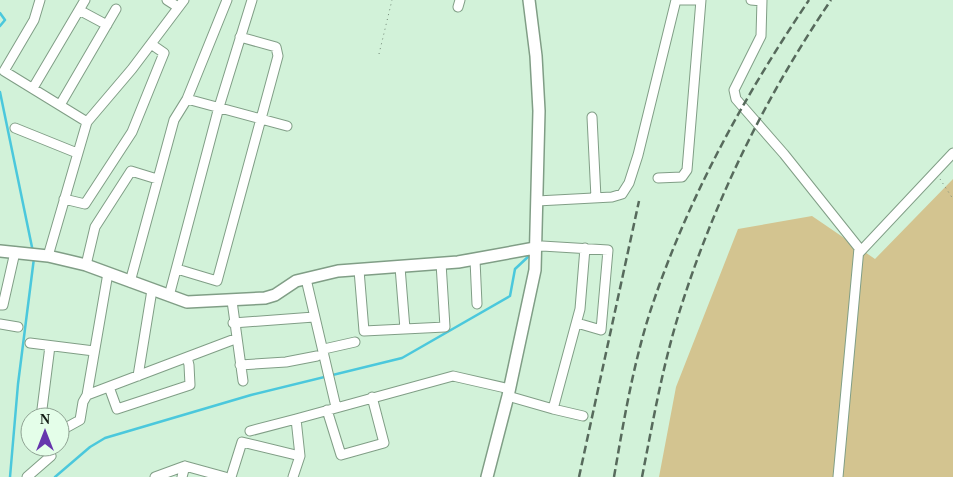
<svg xmlns="http://www.w3.org/2000/svg" width="953" height="477" font-family="'Times New Roman',serif">
  <style>
    .green { fill: #d3c490 }
    .lines { fill: none; stroke-linecap: round; stroke-linejoin: round }
    .stream { stroke: #4bc8dc; stroke-width: 2.5 }
    .minor-casing { stroke: #809e86; stroke-width: 11 }
    .tertiary-casing { stroke: #809e86; stroke-width: 14 }
    .path { stroke: #708675; stroke-width: 1; stroke-dasharray: 1 4; stroke-linecap: butt }
    .minor { stroke: #fff; stroke-width: 9 }
    .tertiary { stroke: #fff; stroke-width: 11 }
    .rail { stroke: #576a5c; stroke-width: 2.5; stroke-dasharray: 8 4; stroke-linecap: butt }
  </style>
  <rect width="100%" height="100%" fill="#d2f2d9"/>
  <path class="green" d="M953 179V477H659L676 387 738 229 812 216 875 259Z"/>
  <g class="lines">
    <path class="stream" d="M0 13 5 20 0 26
      M0 92 33 252
      M10 477 18 384 34 258
      M55 477 90 447 105 438 251 395 402 358 510 296 515 269 530 255"/>
    <defs>
      <path id="minor" d="M40 0 34 20 4 71 87 122
        M167 0 178 7
        M751 0 762 1
        M762 0 761 36 734 90 736 99 784 154 859 248 838 477
        M458 7 460 0
        M79 10 107 25
        M33 88 85 0
        M187 99 287 126
        M60 105 116 9
        M592 117 596 198
        M15 128 77 153
        M658 178 682 177 687 170 701 0
        M64 199 85 204 132 132 164 53 151 44
        M537 201 612 197 622 194 629 183 638 155 676 0H701
        M535 248 542 246 608 250 601 330 577 323
        M859 253 953 153
        M48 256 87 122 132 69 184 0
        M475 260 477 304
        M86 265 95 227 131 171 157 179
        M400 267 405 329
        M177 269 217 281 278 56 276 47 240 37
        M359 270 364 331 445 327 441 263
        M108 273 87 395 235 339
        M306 279 336 407
        M130 282 174 120 187 99 227 0
        M169 296 219 107 252 0
        M232 301 243 381
        M0 305H3L15 252
        M233 323 314 317
        M0 324 18 327
        M30 343 94 351
        M324 349 355 342
        M240 365 286 362 317 356
        M138 376 152 290
        M109 387 117 409 190 385 189 365 187 357
        M508 396 553 409 580 309 585 248
        M553 409 583 416
        M327 410 341 455 384 443 372 397
        M41 417 50 346
        M60 431 80 420 83 402 87 395
        M250 431 296 419
        M27 477 51 456 46 447
        M155 477 185 466 225 477
        M182 477 185 466
        M231 477 242 442 300 456 296 419 453 376 510 389
        M293 477 300 456"/>
      <path id="tertiary" d="M0 251 48 256 86 265 187 302 265 298 275 295 296 281 338 271 458 262 535 248
        M487 477 508 396 535 270 539 111 536 56 529 0"/>
    </defs>
    <use href="#minor" class="minor-casing"/>
    <use href="#tertiary" class="tertiary-casing"/>
    <path class="path" d="M379 54 392 0
      M940 179 953 199"/>
    <use href="#minor" class="minor"/>
    <use href="#tertiary" class="tertiary"/>
    <path class="rail" d="M579 477 639 201
      M614 477C624 419 634 359 653 303 690 194 745 95 809 0
      M642 477C653 421 663 364 680 310 715 199 766 96 831 0"/>
  </g>
  <g transform="translate(45 432)"><circle r="24" fill="#e4fee9" stroke="#90a494"/>
  <path d="M0-4L9 19L0 12L-9 19Z" fill="#6636ad"/>
  <text y="-8" font-size="14" font-weight="bold" text-anchor="middle" fill="#121d15">N</text>
  </g>
</svg>
